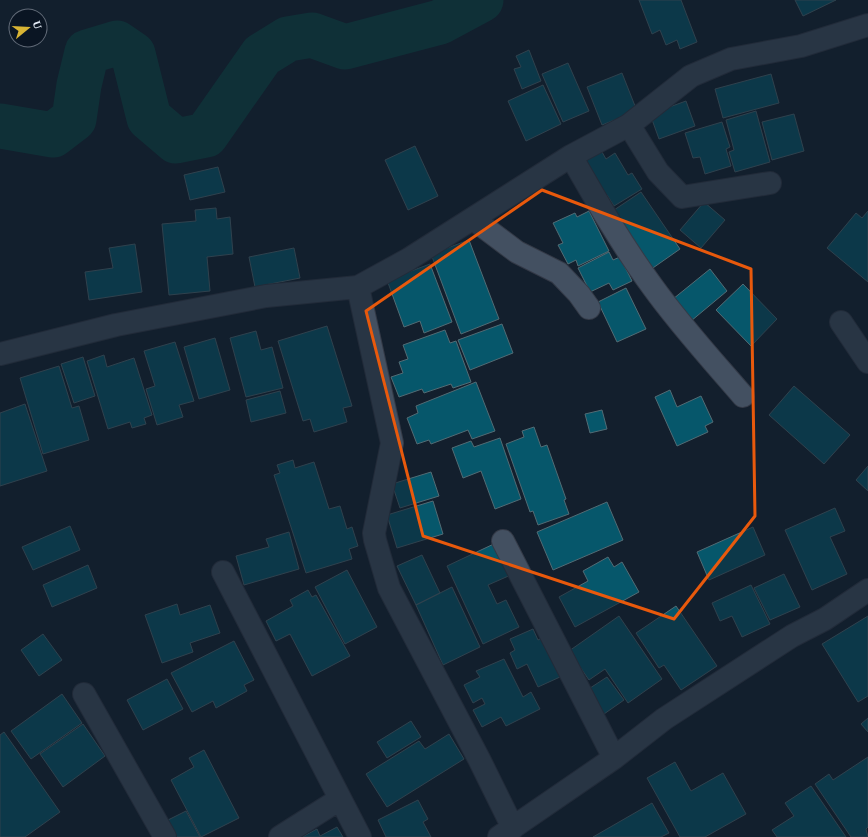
<svg xmlns="http://www.w3.org/2000/svg" width="868" height="837" font-family="'Times New Roman',serif">
  <style>
    .lines { fill: none; stroke-linecap: round; stroke-linejoin: round }
    .river { stroke: #0c4643; stroke-width: 45 }
    .building { fill: #06576b; stroke: #526b74 }
    .minor-casing { stroke: #343a47; stroke-width: 24 }
    .minor { stroke: #435061; stroke-width: 22 }
    .marked { fill: none; stroke: #e8590c; stroke-width: 3; stroke-linejoin: round }
  </style>
  <rect width="100%" height="100%" fill="#131f2d"/>
  <g class="lines">
    <path class="river" d="M0 126 53 135 74 119 79 85 87 52 117 43 133 54 149 118 176 141 206 135 262 55 288 39 312 35 345 47 440 22 481 0"/>
  </g>
  <path class="building" d="M639 0H681L697 42 680 49 677 40 666 45 660 30 652 34Z
    M795 0H836L803 16Z
    M529 50 541 81 522 89 514 69 521 67 516 56Z
    M568 63 589 111 563 122 542 74Z
    M622 73 637 111 602 125 587 87Z
    M771 74 779 103 723 118 715 89Z
    M543 85 561 124 526 141 508 101Z
    M686 101 695 126 659 139 650 114Z
    M756 111 770 162 735 172 729 152 734 150 726 120Z
    M794 114 804 151 772 160 762 122Z
    M722 122 730 147 726 149 731 166 705 174 700 157 693 158 685 133Z
    M415 146 438 196 408 210 385 160Z
    M602 152 606 159 615 153 628 175 632 173 642 189 614 206 607 195 604 198 585 161Z
    M218 167 225 192 190 200 184 175Z
    M641 192 680 249 650 270 611 212Z
    M704 202 725 220 701 248 680 230Z
    M216 208 217 219 230 217 233 254 207 257 210 291 169 295 162 224 196 221 195 210Z
    M589 211 609 251 578 266 576 260 568 264 558 245 563 243 553 223 575 213 577 217Z
    M868 211V282L827 248 856 213 862 218Z
    M469 240 499 319 461 334 431 254Z
    M135 244 142 292 89 300 85 272 113 268 109 248Z
    M294 248 300 278 255 287 249 257Z
    M609 252 613 260 620 257 632 281 613 290 609 283 590 292 578 268Z
    M430 264 452 322 424 333 420 321 404 327 387 280Z
    M710 269 727 291 691 321 673 299Z
    M743 284 777 319 751 346 716 310Z
    M626 288 646 329 617 342 598 302Z
    M502 324 513 353 470 370 458 340Z
    M327 326 352 406 343 408 347 422 314 432 310 419 303 421 278 341Z
    M445 330 450 343 456 341 471 382 453 388 451 384 424 393 422 389 399 397 391 377 403 373 399 362 408 359 403 345Z
    M256 331 261 350 272 347 283 388 246 397 230 338Z
    M215 338 230 390 199 399 184 347Z
    M175 342 194 401 179 405 183 417 157 425 146 389 155 386 144 351Z
    M104 355 107 367 134 358 152 415 144 418 146 424 132 428 130 422 108 429 87 361Z
    M83 357 95 396 74 403 61 364Z
    M59 366 72 408 79 406 89 440 43 454 20 378Z
    M476 382 495 431 472 439 468 430 431 444 429 440 417 444 407 418 418 413 416 406Z
    M794 386 850 435 824 464 769 415Z
    M670 390 677 407 701 396 713 422 705 426 708 432 677 446 655 397Z
    M280 391 286 413 251 422 246 400Z
    M25 404 47 471 0 486V413Z
    M602 410 607 429 590 433 585 414Z
    M534 427 541 447 547 445 566 499 564 500 569 514 538 525 533 511 530 512 506 444 524 437 522 431Z
    M500 438 521 499 495 509 481 471 463 478 452 448 471 441 474 447Z
    M293 460 295 468 314 462 329 509 340 506 347 529 352 527 358 546 349 549 352 559 306 573 274 475 280 473 277 465Z
    M868 466V491L856 480Z
    M431 472 439 496 400 508 392 484Z
    M433 501 443 534 397 548 387 515Z
    M607 502 623 540 553 570 537 532Z
    M835 508 845 531 830 537 847 574 812 590 785 530Z
    M70 526 80 550 33 570 22 547Z
    M753 527 765 555 709 580 697 552Z
    M289 532 299 569 244 585 236 556 269 547 266 539Z
    M498 542 513 574 488 585 497 604 506 600 519 627 483 644 447 566Z
    M422 555 440 593 416 605 397 566Z
    M608 557 614 567 622 562 639 592 575 627 559 597 588 581 583 571Z
    M88 565 97 588 52 607 43 585Z
    M347 570 377 627 345 644 315 587Z
    M784 574 800 607 770 620 754 588Z
    M751 585 770 624 742 637 732 616 720 621 712 603Z
    M452 587 480 647 443 665 416 605Z
    M308 590 312 597 316 595 350 656 312 676 290 634 276 641 266 621 293 606 290 600Z
    M177 604 180 615 210 605 220 633 190 643 193 652 162 663 145 615Z
    M676 606 717 666 681 690 664 665 659 668 636 633Z
    M619 616 662 679 628 703 605 669 589 680 569 651Z
    M868 616V696L858 702 822 644Z
    M533 629 538 640 542 638 560 677 538 687 527 664 517 669 510 653 515 650 510 639Z
    M43 634 62 660 39 676 21 650Z
    M234 641 254 680 244 685 247 691 216 708 213 701 192 712 171 673Z
    M504 659 523 697 531 692 540 709 506 726 501 717 482 727 473 710 485 704 482 698 473 703 464 685 480 677 476 671Z
    M607 677 624 700 604 714 587 690Z
    M167 679 183 709 143 730 127 700Z
    M62 694 82 723 31 759 11 731Z
    M868 718V732L861 724Z
    M411 721 421 737 387 758 377 742Z
    M83 724 105 756 63 787 40 754Z
    M4 732 60 812 25 837H0V735Z
    M449 734 464 759 387 807 366 774 419 741 425 749Z
    M204 750 239 818 201 837 171 780 194 767 189 758Z
    M868 757V827L866 829 868 837H851L815 784 829 774 833 780Z
    M675 762 691 791 723 773 746 814 705 837H680L647 778Z
    M811 786 846 837H777L772 830 794 816 785 803Z
    M418 800 428 819 423 822 431 837H386L378 820Z
    M652 803 669 833 661 837H593Z
    M186 811 200 837H170L162 823Z
    M337 827 343 837H302L317 829 320 836Z"/>
  <g class="lines">
    <defs>
      <path id="minor" d="M629 125 658 172 682 197 770 183
        M571 156C596 200 622 245 652 286 680 325 712 360 743 396
        M473 219 517 252 559 273 579 294 589 308
        M358 287 392 443 374 533 375 540 389 588 479 759 513 828
        M841 322 868 362
        M0 354 116 325 266 296 358 287 409 259 571 156 629 125 691 76 731 59 801 46 868 25
        M503 541 614 758
        M223 572 360 837
        M84 694 165 837
        M280 837 340 799
        M499 837 614 758 664 719 792 636 825 619 868 590"/>
    </defs>
    <use href="#minor" class="minor-casing"/>
    <use href="#minor" class="minor"/>
  </g>
  <path d="M0 0H868V837H0ZM542 190 751 269 755 516 674 619 423 536 366 311Z" fill="#131f2d" fill-opacity=".55" fill-rule="evenodd"/>
  <path class="marked" d="M542 190 751 269 755 516 674 619 423 536 366 311Z"/>
  <g transform="translate(28 28) rotate(72)"><circle r="19" fill="#0a1523" stroke="#626b78"/>
  <path d="M0-3L7 15L0 10L-7 15Z" fill="#d8b434"/>
  <text y="-6" font-size="11" font-weight="bold" text-anchor="middle" fill="#e5edf7">U</text>
  </g>
</svg>
